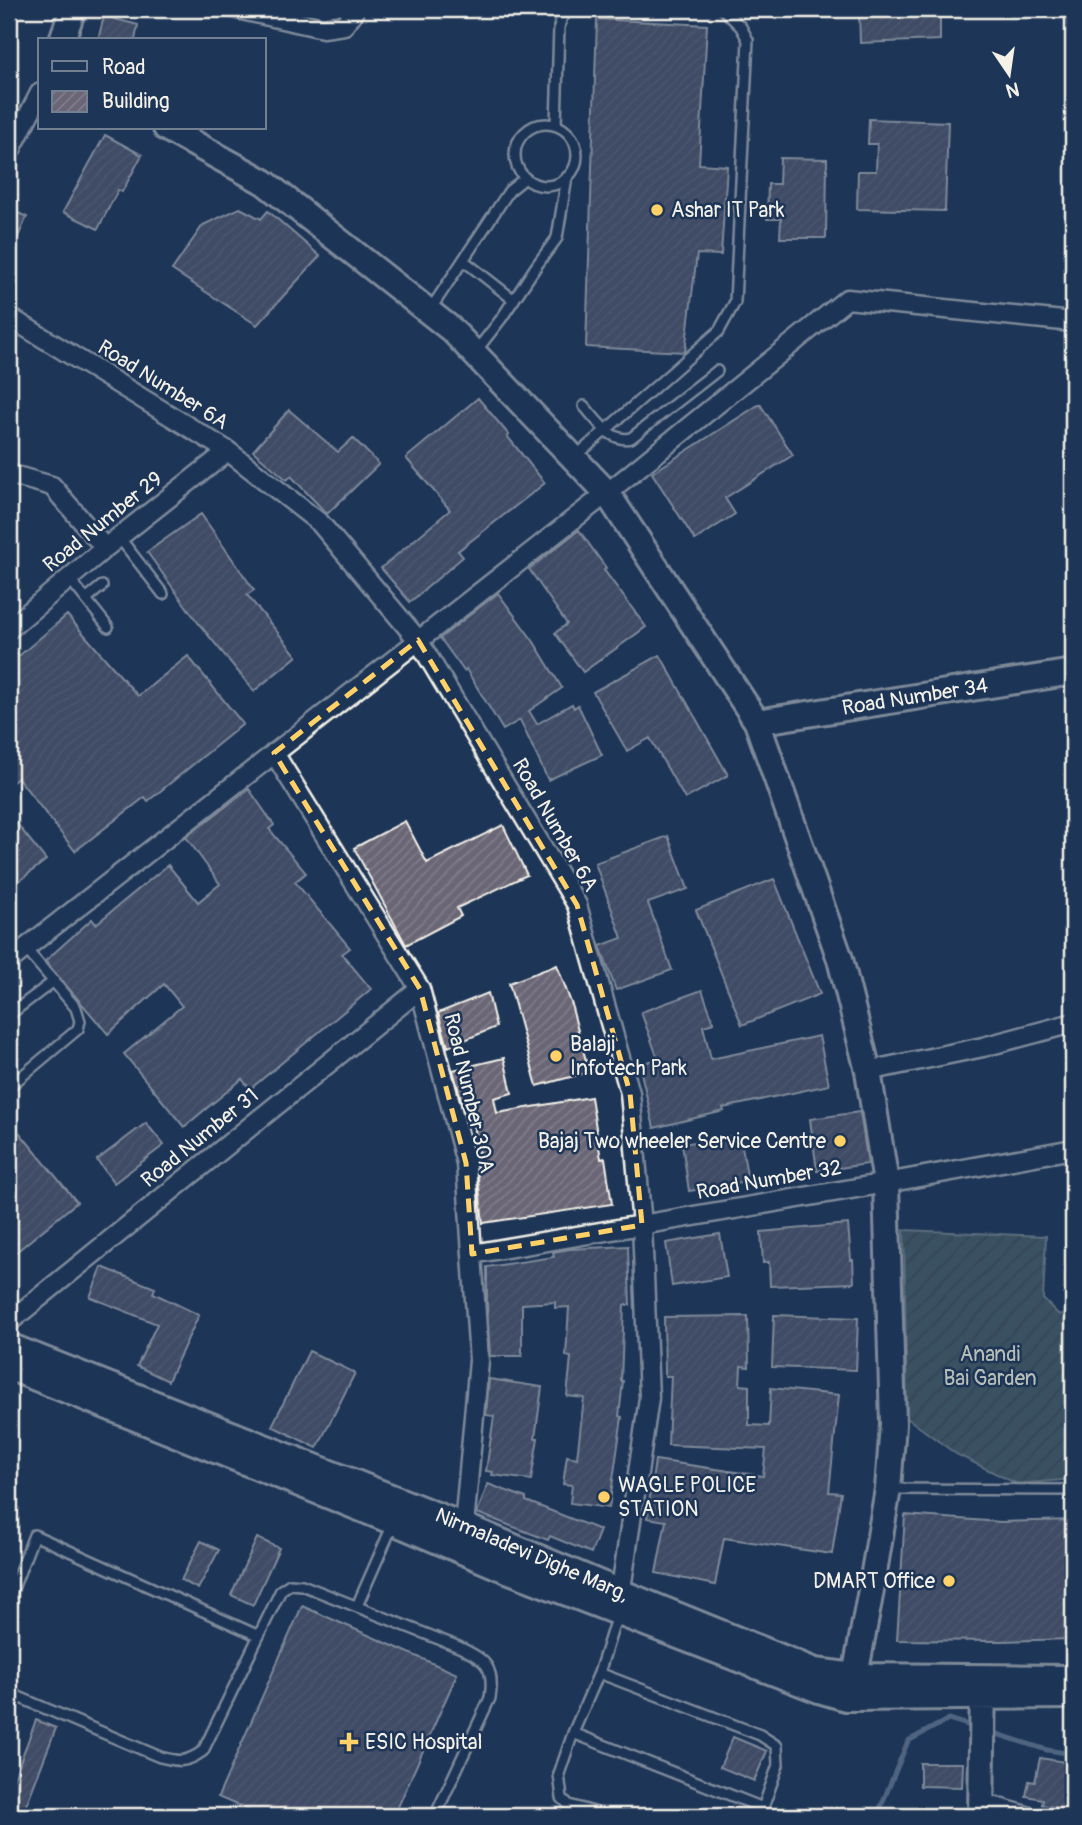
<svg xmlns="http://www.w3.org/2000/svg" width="1082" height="1825" font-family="Pangolin,sans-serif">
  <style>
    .garden { fill: url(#garden-furrows); stroke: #a8b2ab; stroke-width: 2 }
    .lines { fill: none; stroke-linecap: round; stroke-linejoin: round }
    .stream { stroke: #8b9eb0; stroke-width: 5 }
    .building { fill: url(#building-hatch); stroke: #f4f1e8; stroke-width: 2 }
    .lane-casing { stroke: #f4f1e8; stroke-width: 14 }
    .street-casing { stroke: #f4f1e8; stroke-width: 23 }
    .secondary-casing { stroke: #f4f1e8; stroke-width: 30 }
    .lane { stroke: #1d3557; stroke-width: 9 }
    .street { stroke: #1d3557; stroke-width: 18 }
    .secondary { stroke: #1d3557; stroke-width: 24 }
    .marked { fill: none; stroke: #ffd166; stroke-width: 5; stroke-dasharray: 14 9; stroke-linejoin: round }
    .poi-dot { fill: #ffd166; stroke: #1d3557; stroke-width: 2.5 }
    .labels { text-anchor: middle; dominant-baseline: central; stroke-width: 5; stroke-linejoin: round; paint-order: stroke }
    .poi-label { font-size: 21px; fill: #f4f1e8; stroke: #1d3557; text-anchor: start }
    .street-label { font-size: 21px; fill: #f4f1e8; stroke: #1d3557 }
    .park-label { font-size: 21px; fill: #b7bfb7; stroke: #1d3557 }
  </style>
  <defs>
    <pattern id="garden-furrows" width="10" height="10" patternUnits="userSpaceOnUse" patternTransform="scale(1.75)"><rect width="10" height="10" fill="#5c736e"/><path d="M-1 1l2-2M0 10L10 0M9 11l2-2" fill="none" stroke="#525b58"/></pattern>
    <pattern id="building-hatch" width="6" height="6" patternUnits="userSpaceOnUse" patternTransform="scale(1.75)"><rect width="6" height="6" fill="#6a6676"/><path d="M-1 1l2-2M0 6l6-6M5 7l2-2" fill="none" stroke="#807c8a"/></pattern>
  </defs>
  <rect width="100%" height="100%" fill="#1d3557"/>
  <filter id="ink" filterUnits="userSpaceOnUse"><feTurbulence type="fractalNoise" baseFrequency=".0143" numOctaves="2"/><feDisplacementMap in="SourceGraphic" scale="14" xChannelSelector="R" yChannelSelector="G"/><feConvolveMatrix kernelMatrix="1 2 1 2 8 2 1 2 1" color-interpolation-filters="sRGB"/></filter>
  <g filter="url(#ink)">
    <path class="garden" d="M904 1230 1046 1236 1043 1299 1058 1314 1073 1315V1479L1017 1484 956 1454 907 1418Z"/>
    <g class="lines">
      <path class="stream" d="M997 1734 1047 1750 1073 1754
        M877 1816 908 1741 949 1719 968 1725"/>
    </g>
    <path class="building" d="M859 9H940V40L860 43Z
      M104 16 138 25 135 40H98Z
      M597 19 707 25 699 164 727 166 721 255 697 254 685 352 586 347Z
      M869 119 948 122 945 211 857 209 858 171H876L877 144H868Z
      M105 135 142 155 122 192 118 190 98 229 63 212Z
      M780 158 827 159 826 238H780L781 219H767L768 184H779Z
      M240 208 261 219 268 211 320 256 257 325 172 270 203 225Z
      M9 209 27 217 9 256Z
      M478 398 509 435 507 436 545 483 458 551 463 557 410 602 381 568 450 510 406 458Z
      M760 404 793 455 725 498 735 514 695 540 652 473Z
      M289 410 338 452 353 438 379 464 327 514 291 476 287 480 253 451Z
      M201 514 254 590 247 595 297 656 254 691 199 624 147 552Z
      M579 530 606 568 604 570 646 627 583 672 555 633 567 624 529 569Z
      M498 593 534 642 562 688 529 711 531 714 537 724 572 704 574 708 578 705 602 755 548 780 520 720 503 730 466 669 464 671 440 638Z
      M67 615 138 696 188 656 243 724 148 801 145 797 75 851 18 778 9 785V659L16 653 19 656Z
      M660 655 728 775 685 799 650 738 627 751 593 692Z
      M249 789 274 825 269 829 306 873 295 882 350 948 342 954 371 989 250 1089 242 1079 184 1127 124 1054 182 1006 164 984 108 1034 45 961 92 919 96 924 168 865 198 902 220 884 186 837Z
      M9 814 46 860 9 889Z
      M405 821 427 863 503 825 527 875 457 908 461 916 406 945 354 848Z
      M668 836 688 889 648 903 672 970 616 990 600 946 622 938 595 863Z
      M774 879 820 994 742 1025 696 910Z
      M557 965 573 1008H572L589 1072 537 1086 509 983Z
      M702 990 714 1023 703 1026 711 1059 819 1036 829 1085 723 1108 724 1111 654 1128 639 1064 658 1059 641 1012Z
      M488 993 496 1027 448 1047 438 1013Z
      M504 1058 512 1093 494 1098 497 1113 591 1097 601 1159 605 1158 612 1204 483 1223 475 1153 479 1152 470 1105 463 1107 453 1070Z
      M860 1112 868 1164 817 1171 810 1119Z
      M146 1123 164 1145 114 1183 97 1160Z
      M19 1132 77 1202 9 1258V1140Z
      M740 1135 748 1181 689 1191 682 1144Z
      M848 1224 851 1260H853L854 1283 770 1286 769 1262 763 1263 761 1232Z
      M720 1234 727 1277 672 1286 666 1243Z
      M628 1246 630 1305H624L621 1381H623L619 1416 622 1417 609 1508 570 1503 572 1485 563 1484 567 1456 577 1458 584 1398 567 1396 571 1357 566 1356 569 1307 555 1308V1302L522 1304V1356H490L487 1304V1267L554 1257 553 1252 570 1249Z
      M102 1267 155 1288 153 1293 199 1315 168 1381 137 1366 157 1324 90 1297Z
      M774 1315 858 1318 856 1370 772 1367Z
      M748 1316 749 1367 741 1366 740 1385 749 1386V1425L769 1426 771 1388 839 1395 829 1492 841 1493 832 1554 724 1538 715 1585 656 1573 666 1521 647 1518 655 1460 763 1476 766 1449 668 1445 671 1376H665L664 1317Z
      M309 1351 355 1373 317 1448 272 1426Z
      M489 1379 542 1387 535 1438H538L531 1480 492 1475 493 1472 486 1471 494 1416 486 1415Z
      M488 1484 526 1498V1501L600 1530 591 1553 550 1536 548 1540 477 1513Z
      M905 1515 1001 1522 1073 1520V1639L1001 1641 897 1640Z
      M257 1538 279 1548 253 1605 231 1595Z
      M201 1541 219 1550 198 1589 181 1580Z
      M302 1606 457 1674 394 1816H262L218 1797Z
      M36 1720 56 1728 22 1816H15L9 1814V1791Z
      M733 1737 767 1751 754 1781 720 1767Z
      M1040 1758 1071 1763 1062 1809 1042 1805 1043 1799 1026 1796 1029 1781 1035 1782Z
      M920 1763H963L962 1787 920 1786Z"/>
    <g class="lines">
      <defs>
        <path id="lane" d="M515 155a31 31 0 1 1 62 0a31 31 0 1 1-62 0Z
          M556 125 559 27 562 17 571 9
          M463 260 514 300
          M430 310 509 191 525 178
          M476 351 501 319 537 265 557 238 567 177
          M584 406C596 419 610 443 631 438L717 371
          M575 457 719 331 735 302 748 40 741 27 723 9
          M119 537 163 594
          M69 578 108 627
          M86 599 102 586
          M9 1015 54 981
          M9 1087 78 1029 80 1021 76 1008 25 948
          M890 1489 1073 1490
          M9 1599 34 1535 259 1636
          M357 1606 393 1524
          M599 1673 760 1735 777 1746 778 1765 763 1808
          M9 1693 160 1757C180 1762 186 1763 203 1751L281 1590 290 1584 302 1585 459 1647C486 1660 495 1667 490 1698L435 1816
          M573 1733 763 1808 758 1816
          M607 1816 569 1805 562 1798 559 1774 573 1733 599 1673 617 1615"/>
        <path id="street" d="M237 9 323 28 344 25 353 13 354 9
          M9 153 40 93
          M9 317 228 451 320 523 418 640 577 905 630 1093 642 1225 649 1398 619 1603
          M9 474 52 486 105 548
          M9 629 105 548 228 451
          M274 753 420 989 466 1163 479 1361 464 1526
          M9 961 607 493 847 299 1073 322
          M868 1071 983 1047 1073 1023
          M472 1254 886 1183 1073 1149
          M9 1322 420 989
          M981 1803 1027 1816"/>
        <path id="secondary" d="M62 40 73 9
          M166 128 264 182 452 330 607 493 757 722 840 959 868 1071 886 1183 893 1424 888 1489 871 1590 855 1676 846 1698
          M757 722 1073 672
          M9 1346 464 1526 620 1592 815 1671 855 1676 1073 1678
          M9 1367 394 1522 497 1566 819 1690 846 1698 1073 1696
          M981 1816 983 1680"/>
      </defs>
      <use href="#lane" class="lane-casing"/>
      <use href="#street" class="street-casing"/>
      <use href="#secondary" class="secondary-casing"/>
      <use href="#lane" class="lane"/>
      <use href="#street" class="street"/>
      <use href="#secondary" class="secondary"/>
    </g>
  </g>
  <path d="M0 0H1082V1825H0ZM418 640 577 905 630 1093 642 1225 472 1254 466 1163 420 989 274 753Z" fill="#1d3557" fill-opacity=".55" fill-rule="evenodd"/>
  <path class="marked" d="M418 640 577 905 630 1093 642 1225 472 1254 466 1163 420 989 274 753Z"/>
  <g class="poi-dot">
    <circle cx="657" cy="210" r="7"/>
    <circle cx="556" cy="1056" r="7"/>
    <circle cx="840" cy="1141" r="7"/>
    <circle cx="604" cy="1497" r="7"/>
    <circle cx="949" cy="1581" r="7"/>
    <path d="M345.5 1731.5h7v7h7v7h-7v7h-7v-7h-7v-7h7z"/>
  </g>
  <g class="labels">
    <g class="poi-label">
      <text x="671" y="210">Ashar IT Park</text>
      <text x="570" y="1044">Balaji<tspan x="570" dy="24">Infotech Park</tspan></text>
      <text x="826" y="1141" text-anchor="end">Bajaj Two wheeler Service Centre</text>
      <text x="618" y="1485">WAGLE POLICE<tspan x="618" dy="24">STATION</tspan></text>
      <text x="935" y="1581" text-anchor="end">DMART Office</text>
      <text x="365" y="1742">ESIC Hospital</text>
    </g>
    <g class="street-label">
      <text transform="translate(163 385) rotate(32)">Road Number 6A</text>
      <text transform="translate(103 522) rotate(-39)">Road Number 29</text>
      <text transform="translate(915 697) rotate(-9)">Road Number 34</text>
      <text transform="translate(555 825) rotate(60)">Road Number 6A</text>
      <text transform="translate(469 1093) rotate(77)">Road Number 30A</text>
      <text transform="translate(200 1138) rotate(-39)">Road Number 31</text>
      <text transform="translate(769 1180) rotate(-10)">Road Number 32</text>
      <text transform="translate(532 1555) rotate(23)">Nirmaladevi Dighe Marg,</text>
    </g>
    <g class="park-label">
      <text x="990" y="1354">Anandi<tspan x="990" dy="24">Bai Garden</tspan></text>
    </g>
  </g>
  <rect width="1082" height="1825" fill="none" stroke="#1d3557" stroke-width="35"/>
  <rect x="18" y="18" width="1047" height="1790" fill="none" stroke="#f4f1e8" stroke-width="2.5" filter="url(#ink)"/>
  <rect x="38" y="38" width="228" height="91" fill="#1d3557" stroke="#738091" stroke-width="2"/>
  <rect x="52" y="61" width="35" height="10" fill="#1d3557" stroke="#738091" stroke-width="2"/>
  <text x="102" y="74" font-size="21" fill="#f4f1e8">Road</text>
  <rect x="52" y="91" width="35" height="21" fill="url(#building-hatch)" stroke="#738091" stroke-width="2"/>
  <text x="102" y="108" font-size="21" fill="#f4f1e8">Building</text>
  <g transform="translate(1009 74) rotate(167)" stroke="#1d3557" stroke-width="5" paint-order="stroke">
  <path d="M0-5L12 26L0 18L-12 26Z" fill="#f4f1e8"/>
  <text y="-10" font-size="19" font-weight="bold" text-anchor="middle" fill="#f4f1e8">N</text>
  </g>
</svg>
